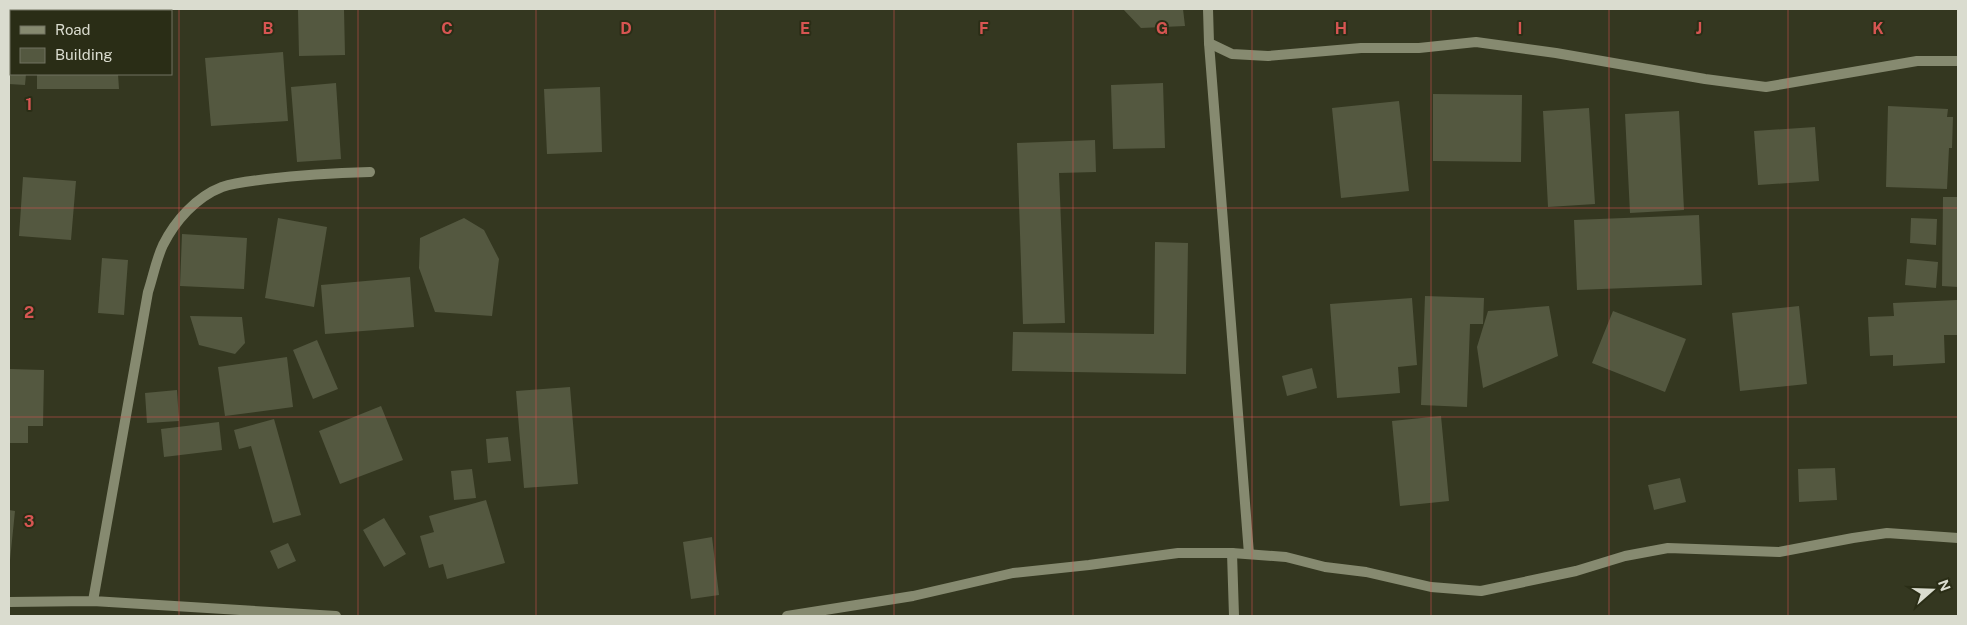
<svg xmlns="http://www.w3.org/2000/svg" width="1967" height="625" font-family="'Public Sans',sans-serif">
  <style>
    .building { fill: #545840 }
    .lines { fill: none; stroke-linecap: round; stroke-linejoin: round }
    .service { stroke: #868a70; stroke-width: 10 }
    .minor { stroke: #868a70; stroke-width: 10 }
    .grid { fill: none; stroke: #d75552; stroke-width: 1; stroke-opacity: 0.55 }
    .grid-label { font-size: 16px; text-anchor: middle; font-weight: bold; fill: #d75552; stroke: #2a2d16; stroke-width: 4; stroke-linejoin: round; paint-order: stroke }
  </style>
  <rect width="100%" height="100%" fill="#343720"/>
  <path class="building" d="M9 9H43V11H11V15H9Z
    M344 9 345 55 299 56 298 10Z
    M1123 9H1183L1185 26 1141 28Z
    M9 33H11V74H26L25 85 9 84Z
    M283 52 288 121 211 126 205 58Z
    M37 74H118L119 89H37Z
    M336 83 341 159 297 162 291 87Z
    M1163 83 1165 148 1113 149 1111 85Z
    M600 87 602 152 547 154 544 89Z
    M1433 94 1522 95 1521 162 1433 161Z
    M1399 101 1409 191 1341 198 1332 108Z
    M1888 106 1948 109 1947 117H1953L1952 148H1949L1947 189 1886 187Z
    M1589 108 1595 204 1548 207 1543 111Z
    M1679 111 1684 210 1630 213 1625 114Z
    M1815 127 1819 181 1758 185 1754 131Z
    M1095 140 1096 172 1059 173 1065 323 1023 324 1017 143Z
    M23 177 76 181 71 240 19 236Z
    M1943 197H1958V287L1942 286Z
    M1699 215 1702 285 1577 290 1574 220Z
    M278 218 327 227 314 307 265 298Z
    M464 218 484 230 499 259 492 316 435 312 419 268 420 238Z
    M1911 218 1937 219 1936 245 1910 243Z
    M182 234 247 238 244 289 180 286Z
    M1155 242 1188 243 1186 374 1012 371 1013 332 1154 334Z
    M102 258 128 260 124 315 98 313Z
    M1907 259 1938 262 1936 288 1905 285Z
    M410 277 414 327 325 334 321 285Z
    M1425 296 1484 298 1483 324H1470L1467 407 1421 405Z
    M1412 298 1417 365 1398 367 1400 393 1337 398 1330 304Z
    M1957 300 1958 335H1944L1945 363 1893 366V355L1870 356 1868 317 1894 316 1893 303Z
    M1549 306 1558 356 1483 388 1477 347 1488 311Z
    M1799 306 1807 384 1740 391 1732 313Z
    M1613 311 1686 339 1665 392 1592 363Z
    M190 316 242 317 245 343 235 354 199 345Z
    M317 340 338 389 313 399 293 350Z
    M287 357 293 407 225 416 218 367Z
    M1312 368 1317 388 1287 396 1282 376Z
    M9 369 44 370 43 426H28V443H9Z
    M570 387 578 484 524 488 516 391Z
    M177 390 179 421 147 423 145 393Z
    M381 406 403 460 340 484 319 431Z
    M1441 416 1449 501 1400 506 1392 421Z
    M274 419 301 515 273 523 251 446 239 449 234 430Z
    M219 422 222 450 164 457 161 429Z
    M508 437 511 461 488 463 486 439Z
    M1835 468 1837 500 1799 502 1798 469Z
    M472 469 476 498 454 500 451 471Z
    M1680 478 1686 502 1654 510 1648 485Z
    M486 500 505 563 447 579 443 564 429 568 420 536 434 532 429 516Z
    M9 510 15 511 10 560H9Z
    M384 518 406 554 384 567 363 530Z
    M712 537 719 595 691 599 683 542Z
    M288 543 296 561 278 569 270 551Z"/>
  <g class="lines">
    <path class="service" d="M1209 43 1249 554
      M1232 553 1234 616"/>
    <path class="minor" d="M1208 9 1209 43 1232 54 1268 56 1361 48H1419L1476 42 1556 53 1705 79 1766 87 1917 61H1958
      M93 601 148 292C153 277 156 260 163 245 175 221 196 197 222 187 236 182 252 181 267 179 301 175 335 173 370 172
      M9 602 93 601 336 616
      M787 616 913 596 1013 573 1089 565 1178 553H1232L1286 557 1325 567 1366 572 1431 587 1481 591 1576 571 1625 556 1668 548 1779 552 1853 538 1887 533 1958 538"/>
  </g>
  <path class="grid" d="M179 9V616M358 9V616M536 9V616M715 9V616M894 9V616M1073 9V616M1252 9V616M1431 9V616M1609 9V616M1788 9V616M9 208H1958M9 417H1958"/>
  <g class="grid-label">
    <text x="268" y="34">B</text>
    <text x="447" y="34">C</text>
    <text x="626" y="34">D</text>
    <text x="805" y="34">E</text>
    <text x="984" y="34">F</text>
    <text x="1162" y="34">G</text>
    <text x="1341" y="34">H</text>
    <text x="1520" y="34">I</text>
    <text x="1699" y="34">J</text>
    <text x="1878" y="34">K</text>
    <text x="29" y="110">1</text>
    <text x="29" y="318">2</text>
    <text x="29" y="527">3</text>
  </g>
  <rect width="1967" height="625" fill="none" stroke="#dadccf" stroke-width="20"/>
  <rect x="10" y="10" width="162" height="65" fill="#2a2d16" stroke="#707360"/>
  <rect x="20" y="26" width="25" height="8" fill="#868a70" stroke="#707360"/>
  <text x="55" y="35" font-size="15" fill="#dadccf">Road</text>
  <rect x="20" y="48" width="25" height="15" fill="#545840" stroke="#707360"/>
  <text x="55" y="60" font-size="15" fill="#dadccf">Building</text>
  <g transform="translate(1932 590) rotate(70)" stroke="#2a2d16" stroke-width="4" paint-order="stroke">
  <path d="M0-4L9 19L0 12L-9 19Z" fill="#dadccf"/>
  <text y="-8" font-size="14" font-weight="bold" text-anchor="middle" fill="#dadccf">N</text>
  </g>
</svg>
